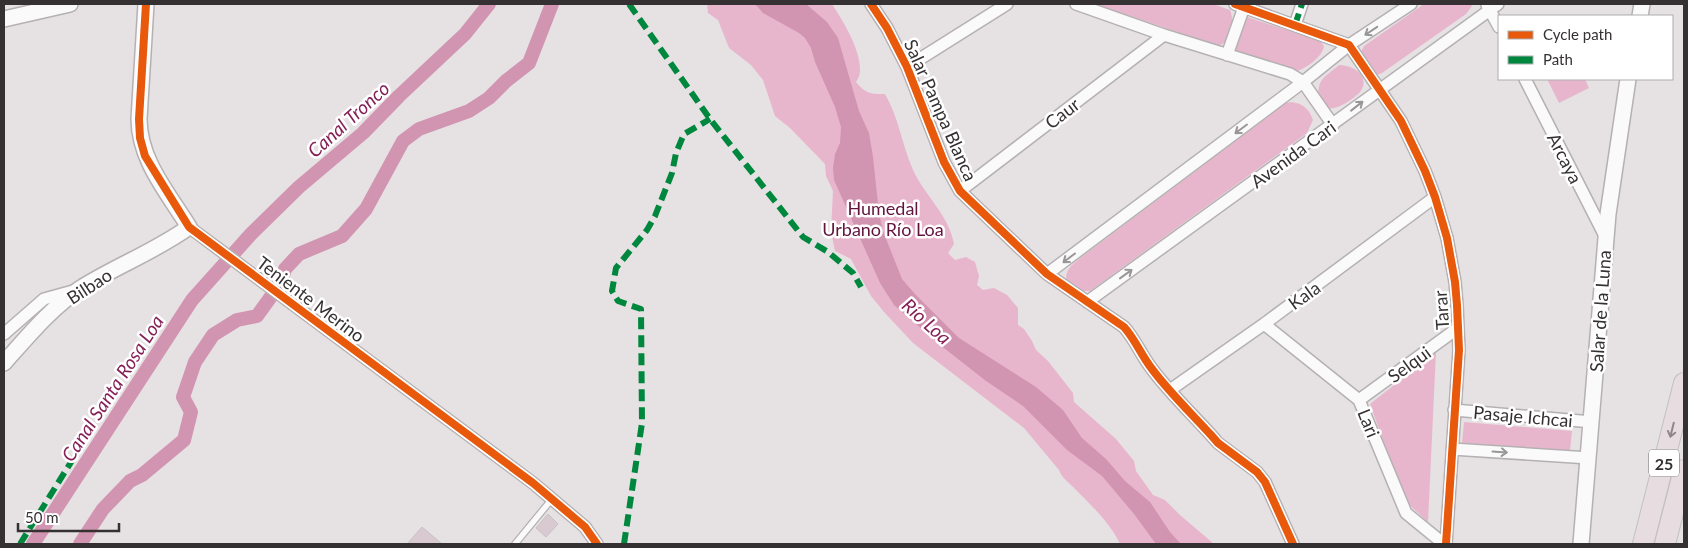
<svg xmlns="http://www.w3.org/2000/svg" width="1688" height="548" font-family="Lato,sans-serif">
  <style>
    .green { fill: #e8b6cc }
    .water { fill: #d295b1 }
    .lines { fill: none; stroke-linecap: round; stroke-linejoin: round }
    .canal { stroke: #d295b1; stroke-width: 14 }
    .building { fill: #d9c9d0; stroke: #c6c2c3 }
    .lane-casing { stroke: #b5b1b3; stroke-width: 8 }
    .street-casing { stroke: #b5b1b3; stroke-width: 14 }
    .secondary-casing { stroke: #b5b1b3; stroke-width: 18 }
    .highway-casing { stroke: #c2c0c0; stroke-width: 22 }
    .lane { stroke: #fbfafb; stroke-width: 5.5 }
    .street { stroke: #fbfafb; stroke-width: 11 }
    .secondary { stroke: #fbfafb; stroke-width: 15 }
    .highway { stroke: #e7dde1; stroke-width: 20 }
    .quiet { stroke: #00873e; stroke-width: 6; stroke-dasharray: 12 6; stroke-linecap: butt }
    .cycleway-casing { stroke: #fff; stroke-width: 11 }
    .cycleway { stroke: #e8590c; stroke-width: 8 }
    .oneway { stroke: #989696 }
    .oneway2 { stroke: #8e878a }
    .labels { text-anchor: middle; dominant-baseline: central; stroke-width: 5; stroke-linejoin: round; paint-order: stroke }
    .shield { fill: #fff; stroke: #726f70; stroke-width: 1 }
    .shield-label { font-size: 16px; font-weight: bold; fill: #353132 }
    .street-label { font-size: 18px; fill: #353132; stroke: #fff }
    .park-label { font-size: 18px; fill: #62143e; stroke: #fff }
    .water-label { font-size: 19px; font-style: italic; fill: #851f56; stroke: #fff }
  </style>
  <rect width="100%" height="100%" fill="#e6e1e3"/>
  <path class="green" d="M707 4H832C843 21 861 50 860 71 860 75 858 79 856 82 866 94 870 94 885 94 899 118 902 145 913 170 925 196 949 215 954 244L948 253 955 260 966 257 975 262 979 276 977 285 983 290 994 288 1007 295 1018 308V325L1024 329 1032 341 1036 350 1048 361 1073 393 1074 402 1116 439 1134 461 1136 471 1153 495 1165 500 1180 515 1214 544H1120C1111 524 1092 506 1076 490 1069 482 1063 480 1059 470L1024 428 913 343 884 312 871 296 851 259 835 251 831 232 833 191 826 176 825 164 790 128 775 116 763 80 751 65 729 48 718 20 708 13Z
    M1095 4H1213L1230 10C1234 18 1232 34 1226 41 1224 44 1221 44 1219 46Z
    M1424 4H1471L1472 6 1466 14 1382 73 1376 75 1361 52 1364 46Z
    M1247 17 1320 41 1324 46C1323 57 1304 70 1294 72L1235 52Z
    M1339 65C1351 65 1369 74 1362 89 1359 96 1336 111 1329 108 1325 106 1321 101 1318 97 1318 78 1325 77 1339 65Z
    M1547 79H1585L1589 88 1559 103Z
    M1292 102C1304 104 1309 109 1313 120L1307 133 1090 291H1079L1067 284C1063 270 1073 264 1083 256L1286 103Z
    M1436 352 1428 522 1405 501 1370 404Z
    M1464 422 1572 431 1570 451 1462 443Z"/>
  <path class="water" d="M755 4H806L827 22 838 38 859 111 869 133 873 157 879 213 883 231 902 279 915 294 959 338 1036 387 1063 410 1082 438 1106 459 1125 481 1150 502 1170 532 1181 544H1156L1134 514 1102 476 1067 450 1023 406 986 381 944 348 894 305 880 283 834 180 833 168 835 154 840 143 841 127 835 107 815 62 811 48 805 38 799 33 763 13Z"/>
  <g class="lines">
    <path class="canal" d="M33 544 192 300 251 234 299 187 363 133 399 96 465 34 489 4
      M80 544 103 509 130 481 142 475 184 440 191 412 183 397 195 362 213 335 237 320 257 316 275 291 281 282 285 269 299 254 342 236 366 209 403 141 419 129 469 111 489 98 506 81 529 63 552 4"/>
  </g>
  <path class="building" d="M548 514 558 524 546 537 536 528Z
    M422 527 442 544H407Z"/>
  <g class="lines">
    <defs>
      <path id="lane" d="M515 544 552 499"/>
      <path id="street" d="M871 4 887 28 907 67 944 162 960 191 1047 274 1124 327C1135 339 1141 355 1152 369 1169 392 1191 413 1211 435L1218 443 1257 472 1265 482 1293 544
        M1076 4 1164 35 1290 74 1303 82 1333 125
        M1235 4 1349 45 1401 121 1425 171 1435 197 1447 238 1455 282 1457 305 1459 350 1446 544
        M1487 5 1499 27
        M1295 25 1302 4
        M1227 55 1244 7
        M907 67 1007 4
        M1525 79 1606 238
        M960 191 1164 35
        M189 227 533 483 585 527 597 544
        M1047 274 1303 82 1349 45 1411 4
        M1087 302 1498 4
        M1264 324 1359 400 1406 513 1444 544
        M4 334 44 299 73 291
        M1170 390 1264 324 1435 197
        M1359 400 1458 328
        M1454 410 1592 422
        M1452 449 1589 458"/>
      <path id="secondary" d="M1640 16 1642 4
        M4 19 70 4
        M4 363C28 336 51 308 81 288 116 266 156 251 189 227 168 193 139 160 139 119L146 4
        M1581 544 1608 214 1628 79"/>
      <path id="highway" d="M1643 544 1684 383
        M1665 544 1684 470"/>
    </defs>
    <use href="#lane" class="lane-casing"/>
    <use href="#street" class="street-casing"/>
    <use href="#secondary" class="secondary-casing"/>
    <use href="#highway" class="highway-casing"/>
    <use href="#lane" class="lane"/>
    <use href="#street" class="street"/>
    <use href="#secondary" class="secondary"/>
    <use href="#highway" class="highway"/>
    <path class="quiet" d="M629 4 710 119 803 237 828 252 853 273 861 287
      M1295 25 1302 4
      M20 544 91 430
      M624 544 642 423 641 309 618 301 612 291 616 268 647 230 655 216 672 173 676 153 684 134 710 119"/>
    <defs>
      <path id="cycleway" d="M146 4 139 119 140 138 145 156 189 227 533 483 585 527 597 544
        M871 4 887 28 907 67 944 162 960 191 1047 274 1124 327C1135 339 1141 355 1152 369 1169 392 1191 413 1211 435L1218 443 1257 472 1265 482 1293 544
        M1235 4 1349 45 1401 121 1425 171 1435 197 1447 238 1455 282 1457 305 1459 350 1446 544"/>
    </defs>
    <use href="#cycleway" class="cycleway-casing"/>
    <use href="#cycleway" class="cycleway"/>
  </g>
  <defs><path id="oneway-shaft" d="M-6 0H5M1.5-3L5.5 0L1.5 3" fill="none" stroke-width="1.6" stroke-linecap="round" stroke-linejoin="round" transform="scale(1.25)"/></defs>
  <g class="oneway">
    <use href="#oneway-shaft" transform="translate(1371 31) rotate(146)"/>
    <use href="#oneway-shaft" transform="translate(1357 106) rotate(-38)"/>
    <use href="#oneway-shaft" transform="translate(1241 129) rotate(143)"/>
    <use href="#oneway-shaft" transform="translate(1069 258) rotate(143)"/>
    <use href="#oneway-shaft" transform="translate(1126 274) rotate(-36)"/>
    <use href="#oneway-shaft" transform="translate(1500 452) rotate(4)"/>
  </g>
  <use class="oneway2" href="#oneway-shaft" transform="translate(1672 430) rotate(104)"/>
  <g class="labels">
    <rect class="shield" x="1649" y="449.5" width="30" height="27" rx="4"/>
    <g class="shield-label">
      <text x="1664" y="463">25</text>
    </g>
    <g class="street-label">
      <text transform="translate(941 110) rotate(66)">Salar Pampa Blanca</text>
      <text transform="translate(1062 113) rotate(-37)">Caur</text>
      <text transform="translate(1293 154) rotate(-36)">Avenida Cari</text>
      <text transform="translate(1565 158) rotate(63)">Arcaya</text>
      <text transform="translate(89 286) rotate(-33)">Bilbao</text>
      <text transform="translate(1304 295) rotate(-36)">Kala</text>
      <text transform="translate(311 299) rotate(37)">Teniente Merino</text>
      <text transform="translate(1441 310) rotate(-94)">Tarar</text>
      <text transform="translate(1600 311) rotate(-86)">Salar de la Luna</text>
      <text transform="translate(1409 364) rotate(-36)">Selqui</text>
      <text transform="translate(1523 416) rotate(5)">Pasaje Ichcai</text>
      <text transform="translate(1369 423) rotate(68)">Lari</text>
    </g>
    <g class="park-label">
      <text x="883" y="208">Humedal<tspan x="883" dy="21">Urbano Río Loa</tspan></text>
    </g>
    <g class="water-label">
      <text transform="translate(348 119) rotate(-42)">Canal Tronco</text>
      <text transform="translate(927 321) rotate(42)">Río Loa</text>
      <text transform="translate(112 388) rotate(-57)">Canal Santa Rosa Loa</text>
    </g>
  </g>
  <rect width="1688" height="548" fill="none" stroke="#353132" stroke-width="10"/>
  <rect x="1498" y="15" width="175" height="65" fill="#ffffff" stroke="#aeadad"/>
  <rect x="1508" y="31" width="25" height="8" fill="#e8590c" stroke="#aeadad"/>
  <text x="1543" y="40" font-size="15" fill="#353132">Cycle path</text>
  <rect x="1508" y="56" width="25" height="8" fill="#00873e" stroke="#aeadad"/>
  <text x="1543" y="65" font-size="15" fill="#353132">Path</text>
  <path d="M18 523v8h101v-8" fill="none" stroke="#353132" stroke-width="2.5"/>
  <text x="25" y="523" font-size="15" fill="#353132" stroke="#ffffff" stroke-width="4" paint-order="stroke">50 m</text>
</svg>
